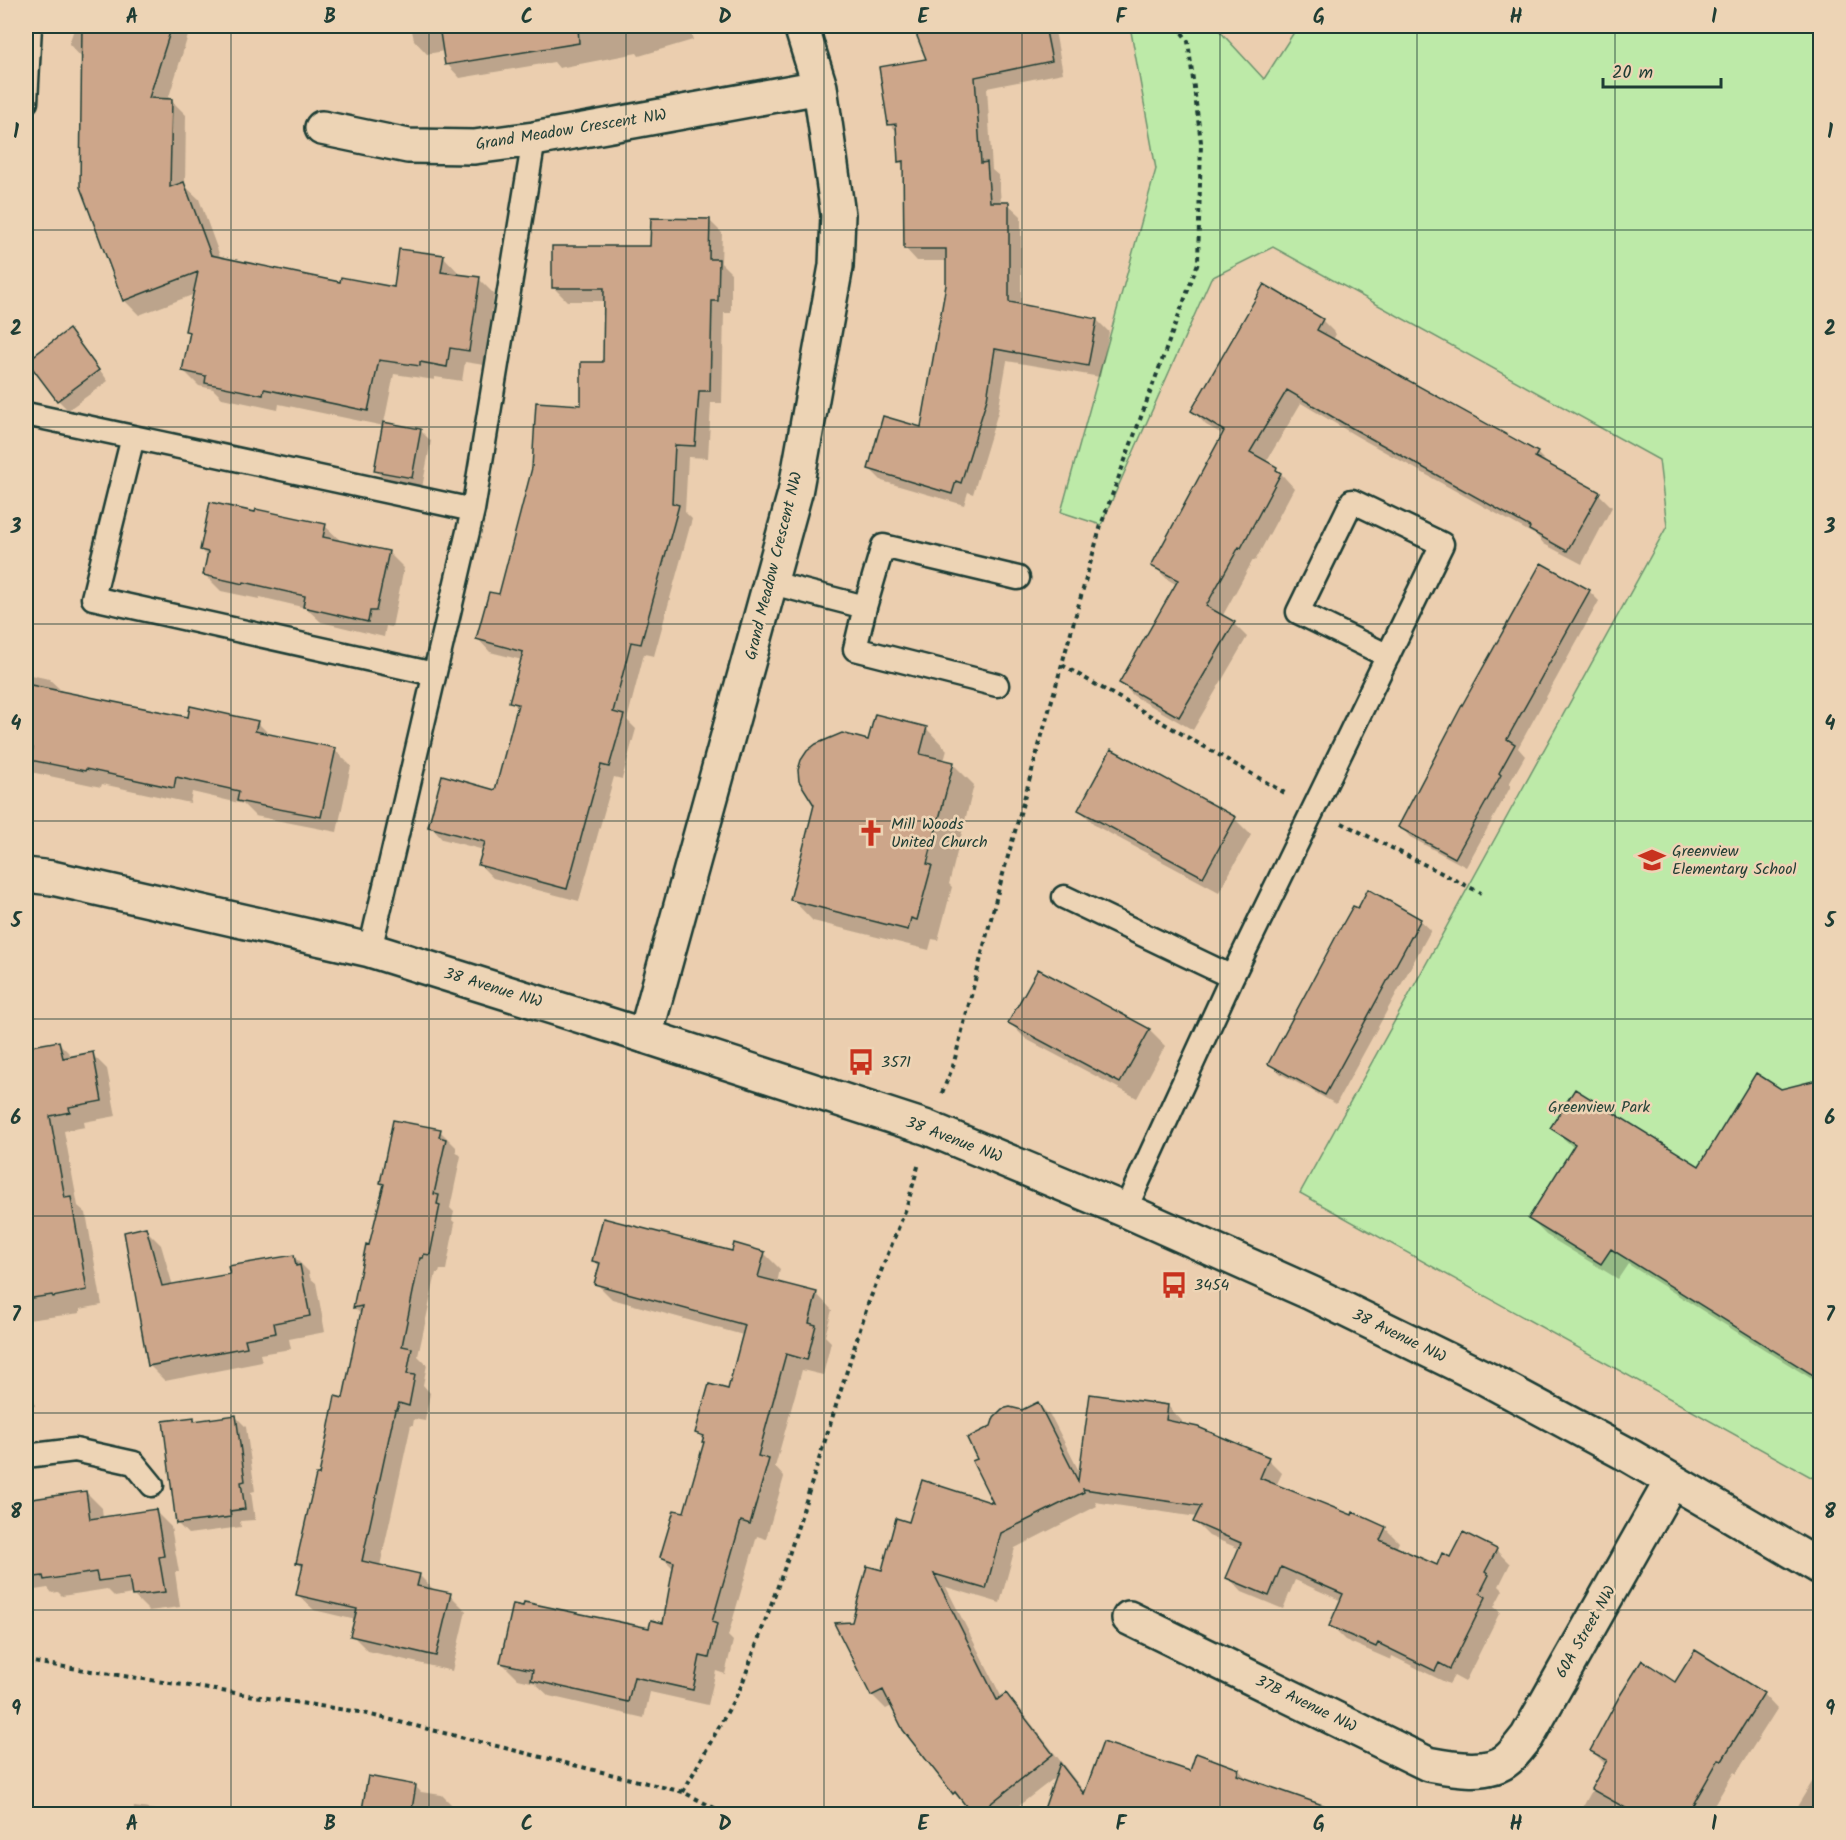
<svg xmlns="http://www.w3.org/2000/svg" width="1846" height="1840" font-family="Kalam,sans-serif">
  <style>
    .green { fill: #bdeaa8; stroke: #6e946e; stroke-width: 1.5 }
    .shadow { fill: #0003 }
    .building { fill: #cda68a; stroke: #1f3d34; stroke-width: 1.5 }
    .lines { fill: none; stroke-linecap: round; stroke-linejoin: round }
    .service-casing { stroke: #1f3d34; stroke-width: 27 }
    .minor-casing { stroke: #1f3d34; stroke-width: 38 }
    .tertiary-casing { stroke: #1f3d34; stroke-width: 38 }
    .path { stroke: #1f3d34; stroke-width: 4; stroke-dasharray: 4.5 4.5; stroke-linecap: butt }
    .service { stroke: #edd4b5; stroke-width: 22 }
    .minor { stroke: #edd4b5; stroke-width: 33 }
    .tertiary { stroke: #edd4b5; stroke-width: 33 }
    .grid { fill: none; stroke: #1f3d34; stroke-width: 1.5; stroke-opacity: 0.55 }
    .labels { text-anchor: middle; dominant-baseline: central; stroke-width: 5; stroke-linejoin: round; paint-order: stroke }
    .street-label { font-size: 16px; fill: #1f3d34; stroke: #edd4b5 }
    .poi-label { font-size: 16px; fill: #1f3d34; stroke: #edd4b5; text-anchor: start }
    .park-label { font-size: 16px; fill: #27463a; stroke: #edd4b5 }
    .neatline { fill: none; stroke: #1f3d34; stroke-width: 2 }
    .grid-label { font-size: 20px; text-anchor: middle; font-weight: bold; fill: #1f3d34 }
  </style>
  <rect width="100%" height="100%" fill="#ebceaf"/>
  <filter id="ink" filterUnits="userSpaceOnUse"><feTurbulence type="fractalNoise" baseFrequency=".0167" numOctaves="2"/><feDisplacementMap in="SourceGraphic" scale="12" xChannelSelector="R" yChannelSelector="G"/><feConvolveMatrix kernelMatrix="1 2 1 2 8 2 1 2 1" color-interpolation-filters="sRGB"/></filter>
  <g filter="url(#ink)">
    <path class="green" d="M1130 26H1215L1264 79 1298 26H1820V1482L1300 1193 1667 526 1659 460 1273 247 1211 278 1101 525 1061 512 1156 169Z"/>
    <path class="shadow" d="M75 26H191L168 100H171L186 115 185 186 199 199 221 259 341 284 395 289 443 256 458 272V276L479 279 494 294 484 365 465 362 462 381 435 377V380L394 374 384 423 420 430 431 441 422 488 386 481 375 470 384 426 279 404 278 410 222 398 213 389 199 386 183 370 191 335 187 331 195 294 139 315 124 300 83 59 69 44Z
      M230 26H242L235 31Z
      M411 26H689L693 40 639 56 637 53 559 68 554 62 460 78 447 64 444 51 427 54 414 40Z
      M915 26H1054L1063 73 987 88 992 170 999 176 1001 204H1008L1021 216V306L1097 320 1109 332 1100 377 1007 361 998 412 973 494 968 492 964 505 882 481 870 469 922 429 948 285V261H917L905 248V167L899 161 898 132 889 124 928 61Z
      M709 220 722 233 721 263 731 273V313H724L722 403H711L708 458 688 457 685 512 692 519 654 656 644 654 627 720 636 729 622 779 614 777 579 901 493 878 480 865 484 850 442 839 430 826 497 792 519 709 511 701 522 660 490 652 478 639 500 596 582 407 604 364 606 301H567L554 288 652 247Z
      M1322 320 1336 334 1333 340 1537 453 1551 467 1599 494 1612 507 1582 564 1544 544 1537 536 1358 437 1301 403 1266 462 1276 468 1294 488 1255 561 1253 560 1222 617 1234 624 1247 637 1193 730 1134 696 1121 683 1177 585 1167 579 1153 565 1224 435 1206 425 1193 411Z
      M69 331 79 342 108 381 68 410 58 400Z
      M325 526 342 542 388 552 404 568 392 627 386 626 384 637 321 622 306 608 260 597 259 599 221 591 205 575 208 557 201 550Z
      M1589 591 1599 601 1518 748 1525 756 1509 784 1511 786 1466 867 1410 837 1400 826Z
      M26 674 49 679 64 693 189 719 257 722 271 736 335 750 351 766 337 832 255 816 243 804 192 792 190 803 102 784 101 787 26 771Z
      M926 728 947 750 944 761 953 764 974 785 949 884 952 887 938 940 932 939 929 950 813 921 792 899 869 742Z
      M1080 810 1235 819 1251 835 1219 892 1096 826Z
      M1420 920 1431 930 1336 1104 1281 1074 1270 1063Z
      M1010 1023 1149 1030 1165 1046 1137 1098 1026 1039Z
      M59 1043 74 1058 92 1054 107 1069 116 1116 84 1122 85 1127 64 1131 78 1206 86 1213 102 1305 80 1309V1313L28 1320 26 1317V1049Z
      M1820 1080V1384L1628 1264 1618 1279 1546 1235 1530 1219 1574 1148 1552 1128 1699 1168 1781 1091Z
      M440 1131 456 1147V1151L461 1156 450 1208 454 1212 452 1220 455 1223 446 1270H440L439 1273H436L418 1356 427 1365 423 1385 430 1393 425 1421 414 1419 413 1425H411L380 1566 419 1575 435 1591 450 1595 466 1611 452 1671 368 1651 352 1635 356 1620 314 1610 297 1594 304 1569 297 1562 320 1476 344 1400 362 1315 354 1308 385 1186 382 1183Z
      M145 1229 161 1245 173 1286 232 1275 293 1256 309 1272 310 1278 316 1283 325 1332 289 1339 291 1349 260 1354 262 1362 165 1381 149 1365Z
      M733 1253H764L780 1269 777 1283 816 1293 832 1310 825 1336 831 1342 823 1375 802 1370 775 1467 784 1477 766 1539 757 1536 728 1636 733 1641 725 1674 716 1671 708 1705 650 1692 644 1718 549 1696 535 1683 518 1679 502 1663 650 1630 664 1624 675 1570 662 1557 685 1514 705 1443 697 1432 730 1391 743 1335 612 1299 596 1283 600 1267 594 1260Z
      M26 1345 35 1406 26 1408Z
      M1038 1404 1052 1418 1081 1475 1168 1406 1182 1421 1181 1425 1268 1459 1282 1473 1276 1486 1385 1528 1399 1542 1396 1549 1437 1567 1450 1559 1496 1550 1510 1564 1499 1586 1503 1590 1494 1607 1500 1612 1465 1682 1454 1676 1449 1684 1392 1656 1391 1660 1345 1640 1331 1626 1342 1601 1295 1580 1283 1609 1242 1592 1228 1577 1240 1549 1209 1536 1195 1522 1197 1517 1095 1502 1097 1506 1015 1548 1000 1603 946 1587 1002 1698 1006 1695 1020 1709 1086 1794 1190 1773 1239 1770 1249 1781 1044 1814 1057 1776 1008 1814H975L954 1793 904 1729 892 1706 886 1709 872 1695 853 1623 910 1523 996 1506 979 1460 1022 1412Z
      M236 1417 246 1427 255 1491 251 1492 255 1520 240 1521 241 1527 188 1534 178 1524 193 1418 197 1422Z
      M86 1492 102 1508 103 1519 155 1511 171 1527 179 1572H175L180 1607 149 1611 132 1594 115 1597 107 1589 62 1596 58 1592 52 1593 48 1588 28 1591 26 1588V1501Z
      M1676 1684 1763 1694 1777 1709 1736 1774 1734 1772 1709 1814H1579L1606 1765 1592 1751Z
      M1814 1779 1820 1783V1781V1814H1800L1795 1810Z
      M415 1786 421 1792 442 1795 455 1808 454 1814H362Z
      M134 1807 188 1814H133Z"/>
    <path class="building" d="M82 26H172L149 98 172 99 170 187 184 182 211 255 340 282 341 277 394 287 399 249 444 255 441 272 480 277 469 351 450 348 447 367 420 362V366L379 360 368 411 264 389 263 395 205 383 206 376 182 371 190 332 185 331 198 272 123 301 80 187Z
      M439 26H578L579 43 445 65Z
      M913 26H1045L1052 61 975 77 981 163 987 162 990 202H1009V302L1097 319 1088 366 995 349 987 399 961 483 956 481 952 494 868 469 883 416 921 427 946 285V249H904L903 161 898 162 896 124 888 125 879 67 926 59Z
      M651 218 710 219 709 259H719L718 301H712L710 391H699L695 446 675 445 672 503 679 505 641 644 631 642 613 712 624 715 609 767 601 765 567 889 478 865 485 842 428 827 442 775 495 790 518 704 509 702 523 652 476 639 489 592 499 594 532 468 536 402 581 405V362H603L604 288H552V246H650Z
      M1264 284 1323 319 1317 330 1538 452 1535 457 1600 492 1567 551 1529 530 1530 527 1343 423 1287 390 1250 452 1277 467 1276 470 1281 473 1241 548 1239 547 1206 606 1235 622 1179 717 1119 683 1178 580 1151 566 1224 431 1191 411Z
      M69 329 99 370 57 401 27 361Z
      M383 422 421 429 412 478 374 471Z
      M210 502 255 512 256 509 326 524 323 537 389 551 376 611H370L368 622 303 607 305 596 244 582 243 584 203 575 208 552 200 550Z
      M1541 563 1590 590 1507 739 1515 744 1499 773 1501 775 1455 858 1398 827 1460 709Z
      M26 684 188 717 190 706 258 721 255 731 336 748 321 817 237 801 239 791 176 777 174 788 86 769 85 771 30 760 33 748 26 747Z
      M875 714 927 727 920 754 954 762 927 864 932 865 917 920 911 918 908 930 790 900 814 805 799 781 798 770 801 760 807 751 816 744 842 733 868 740Z
      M1111 749 1236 817 1203 877 1078 810Z
      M1368 889 1421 919 1325 1095 1268 1064 1340 929 1353 906 1358 908Z
      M1038 969 1150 1029 1120 1083 1008 1023Z
      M59 1041 63 1058 93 1052 102 1101 69 1107 70 1112 50 1116 65 1198 71 1197 87 1290 53 1297 52 1295 26 1299V1047Z
      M1756 1073 1781 1089 1821 1079V1380L1611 1249 1601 1264 1528 1219 1575 1144 1550 1128 1575 1089 1699 1166Z
      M393 1120 441 1129 439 1137 446 1139 434 1194 439 1195 437 1204 440 1205 430 1255 424 1254 423 1258H420L402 1346 412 1348 407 1374 415 1375 409 1406 399 1403 397 1410H395L362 1561 420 1574 417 1586 451 1593 436 1656 350 1636 357 1609 296 1595 303 1564 296 1563 316 1475H319L335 1396 343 1398 362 1306 353 1308 366 1244 369 1245 384 1184 380 1183Z
      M603 1218 732 1251 734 1243 765 1252 758 1277 817 1292 809 1323 816 1325 807 1360 786 1354 758 1456 769 1459 750 1524 741 1521 712 1622 717 1624 709 1658 700 1656 693 1690 634 1677 628 1702 531 1680 533 1670 500 1663 513 1604 523 1606 524 1602 649 1628 651 1620 663 1623 674 1562 660 1557 674 1510 684 1512 704 1442H702L704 1436 695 1433 709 1384 728 1389 745 1325 594 1284 600 1263 592 1261Z
      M146 1227 162 1286 230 1274 228 1266 294 1255 296 1266 300 1265 310 1316 274 1323 276 1333 245 1339 247 1347 148 1366 124 1232Z
      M1090 1394 1168 1405 1166 1420 1198 1427 1269 1457 1260 1478 1352 1515 1353 1512 1386 1527 1380 1540 1437 1565 1442 1553 1450 1557 1463 1532 1497 1549 1485 1572 1489 1575 1480 1593 1486 1597 1450 1669 1439 1663 1435 1671 1378 1643 1376 1647 1329 1626 1343 1594 1281 1567 1269 1596 1226 1578 1241 1543 1193 1522 1201 1506 1083 1489 1084 1492 1001 1533 986 1589 934 1574 997 1700 1006 1693 1053 1754 976 1815H973L955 1792 953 1794 903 1730 883 1690 871 1696 834 1623 852 1622 867 1566 882 1570 896 1518 909 1522 922 1480 993 1503 972 1461 977 1459 967 1438 991 1426 994 1417 1002 1409 1010 1407 1022 1410 1038 1402 1078 1481Z
      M236 1415 245 1481 241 1482 245 1509 230 1511 231 1517 176 1524 163 1421 194 1417V1421Z
      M86 1491 90 1519 156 1509 164 1556 159 1557 165 1592 132 1596 129 1577 98 1581 96 1572 44 1580 43 1576 35 1577 34 1572 26 1574V1500Z
      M1695 1650 1764 1693 1722 1760 1719 1759 1687 1815H1638L1591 1789 1607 1760 1590 1751 1619 1697 1642 1660 1675 1682Z
      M1103 1742 1190 1771 1196 1753 1239 1769 1237 1775 1337 1810 1336 1815H1042L1060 1763 1084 1794Z
      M368 1776 416 1785 411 1815H361Z"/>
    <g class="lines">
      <defs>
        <path id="service" d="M26 102 30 26
          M26 414 473 510
          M133 437 93 598 434 674
          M772 583 865 607 883 546 1018 578
          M865 607 855 649 997 685
          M1064 897 1232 977
          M370 950 473 510 534 139
          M1125 1210 1232 977 1442 544 1352 501 1298 612 1388 656
          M26 1456 75 1450 134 1463 152 1485"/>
        <path id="minor" d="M322 128 408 146 474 147 534 139 820 87
          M645 1036 795 493 836 266 838 215 820 87 801 26
          M1129 1618 1428 1764C1450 1768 1489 1776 1508 1759 1515 1753 1521 1744 1527 1737L1671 1482"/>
        <path id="tertiary" d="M26 875 52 878 370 950 645 1036 928 1128 1125 1210 1311 1293 1487 1379 1630 1456 1820 1567"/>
      </defs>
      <use href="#service" class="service-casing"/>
      <use href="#minor" class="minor-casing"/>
      <use href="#tertiary" class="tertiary-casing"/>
      <path class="path" d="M1062 665 1285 793
        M1342 823 1481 893
        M942 1093 953 1066 996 899 1101 525 1198 263 1201 142 1188 41 1177 26
        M26 1661 359 1712 683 1792 726 1814
        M683 1792 741 1687 787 1561 868 1304 907 1206 919 1163"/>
      <use href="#service" class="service"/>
      <use href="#minor" class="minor"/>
      <use href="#tertiary" class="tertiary"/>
    </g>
  </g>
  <path class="grid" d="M231 26V1814M429 26V1814M626 26V1814M824 26V1814M1022 26V1814M1220 26V1814M1417 26V1814M1615 26V1814M26 230H1820M26 427H1820M26 624H1820M26 821H1820M26 1019H1820M26 1216H1820M26 1413H1820M26 1610H1820"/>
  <defs>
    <symbol id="church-bare" viewBox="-9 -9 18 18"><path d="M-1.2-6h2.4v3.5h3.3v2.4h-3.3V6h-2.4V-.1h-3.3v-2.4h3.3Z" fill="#c8321e" stroke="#edd4b5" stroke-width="2.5" paint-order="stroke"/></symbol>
    <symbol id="school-bare" viewBox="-9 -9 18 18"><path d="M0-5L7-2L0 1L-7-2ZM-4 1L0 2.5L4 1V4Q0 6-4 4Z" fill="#c8321e" stroke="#edd4b5" stroke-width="2.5" paint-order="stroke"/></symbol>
    <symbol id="bus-bare" viewBox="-9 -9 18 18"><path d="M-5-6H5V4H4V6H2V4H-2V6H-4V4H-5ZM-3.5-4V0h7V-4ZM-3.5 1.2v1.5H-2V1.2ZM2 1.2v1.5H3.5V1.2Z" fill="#c8321e" stroke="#edd4b5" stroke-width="2.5" paint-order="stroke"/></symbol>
  </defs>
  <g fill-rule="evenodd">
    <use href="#church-bare" x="852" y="814" width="38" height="38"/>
    <use href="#school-bare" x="1633" y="841" width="38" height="38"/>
    <use href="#bus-bare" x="842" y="1043" width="38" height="38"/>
    <use href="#bus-bare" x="1155" y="1266" width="38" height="38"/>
  </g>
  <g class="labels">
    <g class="street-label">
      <text transform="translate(571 130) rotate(-9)">Grand Meadow Crescent NW</text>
      <text transform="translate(774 566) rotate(-76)">Grand Meadow Crescent NW</text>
      <text transform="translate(493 988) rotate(17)">38 Avenue NW</text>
      <text transform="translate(954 1140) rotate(21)">38 Avenue NW</text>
      <text transform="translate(1399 1336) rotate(26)">38 Avenue NW</text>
      <text transform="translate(1586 1632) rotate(-60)">60A Street NW</text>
      <text transform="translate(1306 1704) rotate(26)">37B Avenue NW</text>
    </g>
    <g class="poi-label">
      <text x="891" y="824">Mill Woods<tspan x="891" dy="18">United Church</tspan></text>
      <text x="1672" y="851">Greenview<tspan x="1672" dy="18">Elementary School</tspan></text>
      <text x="881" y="1062">3571</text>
      <text x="1194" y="1285">3454</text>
    </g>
    <g class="park-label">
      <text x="1599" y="1107">Greenview Park</text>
    </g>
  </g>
  <rect width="1846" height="1840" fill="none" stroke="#edd4b5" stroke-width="66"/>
  <path d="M1603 78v9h118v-9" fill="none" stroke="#1f3d34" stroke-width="3"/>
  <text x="1612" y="78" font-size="18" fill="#1f3d34" stroke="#edd4b5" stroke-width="4.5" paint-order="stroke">20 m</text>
  <rect x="33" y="33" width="1780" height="1774" class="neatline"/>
  <g class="grid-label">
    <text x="132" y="23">A</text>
    <text x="330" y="23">B</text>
    <text x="527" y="23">C</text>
    <text x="725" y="23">D</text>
    <text x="923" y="23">E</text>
    <text x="1121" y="23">F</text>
    <text x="1319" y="23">G</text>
    <text x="1516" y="23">H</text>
    <text x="1714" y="23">I</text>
    <text x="16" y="138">1</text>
    <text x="1830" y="138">1</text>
    <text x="16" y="335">2</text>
    <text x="1830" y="335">2</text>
    <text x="16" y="533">3</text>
    <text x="1830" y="533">3</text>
    <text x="16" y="730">4</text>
    <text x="1830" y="730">4</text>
    <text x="16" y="927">5</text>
    <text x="1830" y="927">5</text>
    <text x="16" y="1124">6</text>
    <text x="1830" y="1124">6</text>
    <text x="16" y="1321">7</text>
    <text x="1830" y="1321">7</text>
    <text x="16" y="1518">8</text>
    <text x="1830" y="1518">8</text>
    <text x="16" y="1715">9</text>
    <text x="1830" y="1715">9</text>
    <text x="132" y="1830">A</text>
    <text x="330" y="1830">B</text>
    <text x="527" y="1830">C</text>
    <text x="725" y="1830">D</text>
    <text x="923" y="1830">E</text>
    <text x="1121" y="1830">F</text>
    <text x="1319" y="1830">G</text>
    <text x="1516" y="1830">H</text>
    <text x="1714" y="1830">I</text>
  </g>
</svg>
